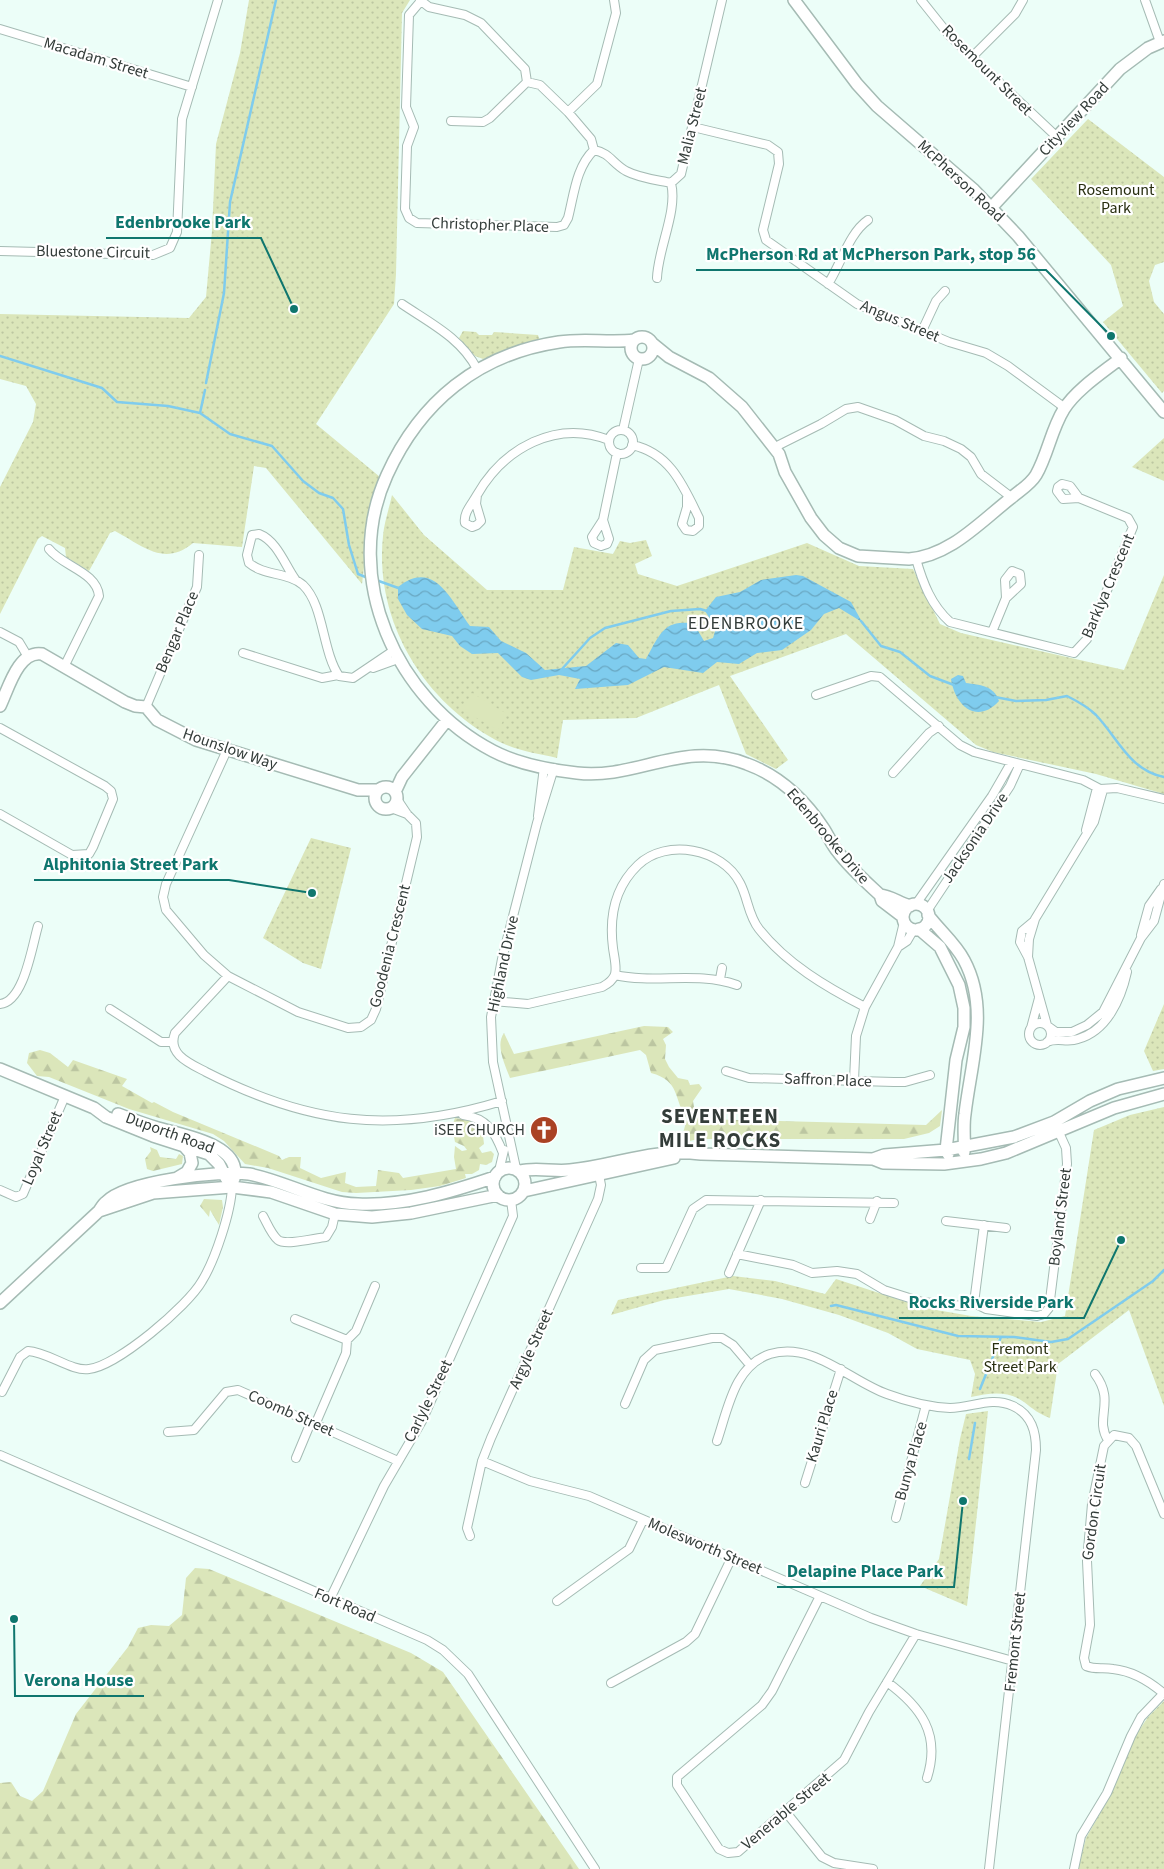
<svg xmlns="http://www.w3.org/2000/svg" width="1164" height="1869" font-family="'Source Sans 3',sans-serif">
  <style>
    .forest { fill: url(#forest-firs) }
    .park { fill: url(#park-dots) }
    .garden { fill: #dbe6ba }
    .water { fill: url(#water-waves) }
    .lines { fill: none; stroke-linecap: round; stroke-linejoin: round }
    .stream { stroke: #7fccee; stroke-width: 2.5 }
    .street-casing { stroke: #a5bbb4; stroke-width: 10 }
    .secondary-casing { stroke: #a5bbb4; stroke-width: 14 }
    .street { stroke: #fff; stroke-width: 8 }
    .secondary { stroke: #fff; stroke-width: 11 }
    .labels { text-anchor: middle; dominant-baseline: central; stroke-width: 4.5; stroke-linejoin: round; paint-order: stroke }
    .street-label { font-size: 16px; fill: #333c39; stroke: #fff }
    .park-label { font-size: 16px; fill: #282e10; stroke: #fff }
    .poi-label { font-size: 16px; fill: #333c39; stroke: #fff; text-anchor: end }
    .neighbourhood-label { font-size: 18px; letter-spacing: 1px; fill: #333c39; stroke: #fff }
    .district-label { font-size: 21px; font-weight: bold; letter-spacing: 1px; fill: #333c39; stroke: #fff }
    .leader { fill: none; stroke: #0f766e; stroke-width: 2 }
    .callout-dot { fill: #0f766e; stroke: #fff; stroke-width: 2 }
    .callout-label { font-size: 18px; text-anchor: middle; font-weight: bold; fill: #0f766e; stroke: #fff; stroke-width: 4.5; stroke-linejoin: round; paint-order: stroke }
  </style>
  <defs>
    <pattern id="forest-firs" width="22" height="20" patternUnits="userSpaceOnUse" patternTransform="scale(1.25)"><rect width="22" height="20" fill="#dbe6ba"/><path d="M5 1l3.5 6h-7zM16 11l3.5 6h-7z" fill="#bcc6a1"/></pattern>
    <pattern id="park-dots" width="8" height="8" patternUnits="userSpaceOnUse" patternTransform="scale(1.25)"><rect width="8" height="8" fill="#dbe6ba"/><path d="M2 2h.1M6 6h.1" fill="none" stroke="#bcc6a1" stroke-width="1.8" stroke-linecap="round"/></pattern>
    <pattern id="water-waves" width="16" height="10" patternUnits="userSpaceOnUse" patternTransform="scale(1.25)"><rect width="16" height="10" fill="#7fccee"/><path d="M0 5q4-4 8 0t8 0" fill="none" stroke="#69a7c2"/></pattern>
  </defs>
  <rect width="100%" height="100%" fill="#ecfef8"/>
  <path class="forest" d="M644 1026 668 1027 673 1032 663 1039 666 1045 665 1059 669 1067 678 1078 688 1080 690 1085 699 1084 702 1088 693 1101 695 1113 702 1119 926 1125 942 1110 940 1126 929 1133 904 1139H698L690 1141 683 1133 687 1119C673 1099 681 1081 651 1073L646 1055 640 1050 510 1078C505 1065 495 1045 504 1033L514 1054Z
    M40 1050 50 1053 68 1067 73 1060 127 1079 122 1086 152 1103 154 1102 173 1112 279 1156 282 1160 289 1157H301L300 1168 321 1178 346 1172 345 1183 356 1187 376 1186 378 1170 399 1173 403 1178 456 1169 454 1157 455 1146 462 1151 467 1150 464 1146 455 1142 452 1126 455 1118 475 1121V1132L483 1136 484 1144 479 1148 482 1153 491 1151 494 1154 492 1162 486 1165 480 1164 479 1170 472 1174H465L466 1178 440 1186 411 1190 356 1193 342 1192 268 1168 245 1164 224 1141 213 1134 129 1109 49 1077 37 1076 27 1063 29 1053Z
    M150 1147 157 1150 160 1157 176 1159 179 1154 183 1156 182 1164 153 1171 147 1169 145 1159 151 1151Z
    M204 1199 222 1200 223 1207 219 1225 210 1210 209 1217 200 1206Z
    M195 1568 209 1569 411 1653 443 1672 579 1869H0V1783L11 1782 20 1796 32 1801 43 1791 76 1714 128 1647 138 1628 151 1625 169 1626 182 1615 186 1578Z"/>
  <path class="park" d="M249 0H410L402 13 396 274 394 304 316 424 380 477 371 509 362 584 266 468 254 466 242 547 193 543C164 567 143 546 115 531L110 533 89 571 66 557 65 548 42 536 38 539 0 614V487L33 422 36 404 26 386 0 379V314L189 318 206 297 212 231 216 144 240 53Z
    M1088 119 1164 177V262L1155 265 1149 281 1154 302 1164 314V391L1162 393 1103 322 1123 306 1111 265 1031 179Z
    M463 331 476 332 479 335H492L494 332 538 335 540 341 483 359 475 356 459 338Z
    M1164 438V481L1132 467Z
    M392 495 424 535 487 590H563L574 547 613 554 620 541 630 543 646 540 652 556 635 564 638 574 677 586 807 543 859 566 913 569 940 624 961 633 1124 670 1164 575V794L1096 774 993 752 976 745 846 634 730 676 788 760 776 769 746 754 719 685 636 718 563 720 557 758C539 754 519 751 502 743 425 705 374 622 383 536 384 523 389 509 392 495Z
    M311 838 351 848 321 969 303 963 263 938Z
    M1164 1004V1069L1153 1071 1144 1051Z
    M1164 1107V1406L1129 1310 1058 1364 1050 1418C1039 1414 1033 1409 1024 1402 1007 1390 990 1393 971 1397L975 1374 970 1360 917 1349 888 1333 839 1315 782 1299 729 1289 664 1300 611 1315 618 1300 733 1276 775 1281 825 1294 836 1279 925 1308 971 1316 1041 1322 1065 1316 1094 1130 1130 1115Z
    M988 1411 967 1606 920 1586 939 1559 960 1439 966 1414Z
    M1164 1701V1869H1078L1086 1838 1106 1803 1134 1738 1148 1717Z"/>
  <path class="garden" d="M472 693 507 714 498 730 462 710Z"/>
  <path class="water" d="M796 575 803 576 851 602 862 622 839 608 824 614 811 630 782 650 757 653 739 664 717 662 703 673 664 667 628 685 575 689 580 679 559 675 531 680 522 677 498 653 472 654 460 646 452 636 422 629 407 615 398 599V587C434 558 451 600 470 626L489 627 501 641 526 653 545 670 586 666 616 643 628 645 639 658 646 659C659 636 664 618 694 624L704 641 713 638 716 628 705 611 716 597 740 592 761 580Z
    M958 675 963 676 966 683C979 685 994 685 999 701 977 725 955 706 951 679Z"/>
  <g class="lines">
    <path class="stream" d="M0 356 102 388 117 402 168 406 200 413 230 434 272 446 303 481 319 493 333 498 343 509 349 545 358 574 368 578
      M206 383 224 293 230 202 276 0
      M200 413 205 390
      M376 580 401 589
      M861 621 881 646 900 652 930 676 954 685
      M562 669 590 638 605 628 671 611 700 609 707 611
      M995 697 1016 701 1046 700 1067 696C1077 701 1088 707 1096 715 1118 738 1129 770 1164 777
      M831 1306 836 1305 958 1336 1014 1337 1051 1342 1068 1339 1153 1281 1164 1270
      M980 1389 1001 1337
      M969 1459 975 1423"/>
    <defs>
      <path id="street" d="M420 0 429 7 465 15 481 23 525 69 527 82 540 85 568 112 591 139 594 150C610 153 612 163 626 171 639 178 657 180 671 183
        M921 0 949 35 1057 137
        M1145 0 1160 42
        M420 2 409 15 406 107 414 127 407 146 405 209 409 218 417 223 557 227 564 225 568 218C574 195 576 167 594 150
        M0 29 192 87
        M972 57 1015 14 1023 0
        M568 112 597 84 616 13 614 0
        M451 121 483 122 490 118 527 82
        M693 127 768 145 778 152 779 164 763 230 766 240 857 304 949 342 986 353 1008 366 1065 408
        M0 251 153 255 170 248 177 232 182 119 218 0
        M657 278C658 248 678 211 671 183L681 174 722 0
        M828 284C841 264 849 233 868 220
        M402 304C430 323 461 338 477 369
        M922 331 936 301 945 291
        M623 430 639 359
        M609 442a12 12 0 1 1 24 0a12 12 0 1 1-24 0Z
        M632 445C670 453 683 485 699 518V526L693 531 686 530 682 524 687 507V497
        M775 447 821 424 846 409 858 407 895 420 924 436 944 441 961 449 971 457 981 474 1011 497
        M477 495 476 504 481 521 477 525 472 527 465 523C463 513 472 504 477 495 504 448 556 419 609 440
        M603 520 609 539 607 544 601 546 594 543 592 537 603 520 617 453
        M49 549C62 566 97 572 99 596L64 667
        M916 559C923 583 931 605 950 622L1074 653 1087 639 1133 527 1128 518 1079 498 1063 499 1057 491 1058 487 1062 484 1070 486 1079 498
        M1012 571 1020 574 1021 584 1006 598 1005 580Z
        M295 579C285 565 277 541 259 534L252 535 247 555 249 563C264 576 288 572 303 585 324 605 322 651 339 676L353 678 393 651
        M0 632 19 642 28 657
        M992 632 1006 598
        M243 653 322 678 338 675
        M373 668 398 659
        M816 695 871 676 880 677 960 745 974 752 1083 780 1100 789 1117 788 1164 799
        M146 707 197 587 199 555
        M0 728 105 786 111 791 113 799 93 847 89 854 72 855 0 814
        M227 750 166 884 163 897 166 910 204 955 228 976 298 1012 348 1028 361 1027 371 1020 376 1009 417 837 416 823 407 814 397 799
        M893 773 929 733 939 726
        M391 808 407 814
        M538 816 544 767
        M1086 830 1097 788
        M916 904 992 796 1011 763
        M927 911 1010 786 1020 764
        M1034 921 1022 931 1020 942 1028 957 1047 1025
        M1141 935 1149 906 1161 889
        M898 947 904 922
        M1028 957 1029 939 1035 919 1094 822 1103 790
        M615 975C655 984 697 971 737 985
        M228 976 175 1033C167 1054 189 1063 206 1072 308 1124 391 1135 502 1101
        M720 979 722 968
        M493 1001 528 1004 602 987C607 984 613 981 615 974 617 967 614 956 613 948 609 917 615 887 638 865 666 838 722 848 740 883 748 898 748 915 759 929 787 964 826 987 865 1007
        M0 1004C24 1002 32 946 38 926
        M110 1009 161 1042H171
        M1029 1034a11 11 0 1 1 22 0a11 11 0 1 1-22 0Z
        M1049 1027 1056 1032H1072L1087 1025 1103 1012 1141 938 1154 921 1164 884
        M1031 1028 1039 998
        M1047 1042C1057 1037 1067 1043 1078 1039 1107 1031 1121 999 1127 972
        M726 1071 749 1078 894 1082H905L930 1075
        M854 1080 856 1036 865 1007 898 947 907 941 914 929
        M463 1115C487 1118 495 1132 503 1153
        M516 1168 493 1062 491 1017 502 959 537 823 554 768
        M499 1171 504 1150
        M0 1190 16 1197 23 1194 65 1096
        M263 1216C267 1223 271 1234 278 1240 286 1246 315 1238 326 1237L332 1227 335 1214
        M870 1219 877 1201
        M946 1221 1006 1228
        M737 1254 793 1265 812 1273 837 1271 857 1274 884 1290 922 1302 964 1306 974 1303 986 1309 1037 1316 1044 1314 1049 1308 1067 1164 1066 1148 1057 1128
        M641 1268H666L693 1209 706 1200 894 1203
        M729 1273 761 1200
        M974 1303 984 1225
        M295 1319 347 1340
        M1095 1374C1116 1402 1094 1418 1108 1440
        M2 1392 20 1357 28 1351C48 1352 72 1372 89 1369 117 1366 188 1306 202 1281 215 1260 231 1212 232 1187
        M625 1404 644 1360 655 1350 712 1338H722L733 1345 750 1365
        M315 1425 346 1353 347 1340 356 1331 375 1286
        M168 1432 194 1430 226 1392 238 1390 398 1461
        M717 1441C728 1409 734 1366 770 1354 813 1341 850 1381 887 1394 906 1401 929 1407 950 1408 972 1408 991 1396 1013 1406 1032 1415 1036 1432 1036 1450L989 1869
        M0 1455 427 1640 443 1650 468 1674 595 1869
        M296 1458 311 1422
        M482 1461 530 1481 589 1496 871 1618 916 1634 1013 1661
        M805 1483 841 1369
        M896 1518 926 1405
        M470 1536 467 1528 482 1461 491 1438 598 1199 601 1185 598 1170
        M820 1596 772 1691 762 1705 677 1777V1785L719 1849 728 1853 738 1852 844 1760 869 1712 916 1634
        M330 1599 384 1486 422 1421 513 1216 511 1200
        M557 1601 629 1549 643 1520
        M887 1682C921 1707 941 1734 927 1778
        M611 1683 686 1642 695 1634 732 1557
        M1163 1693C1149 1681 1132 1671 1113 1669 1103 1667 1096 1670 1086 1666L1084 1658 1090 1625 1087 1561 1092 1504 1104 1446 1114 1435 1129 1438 1136 1446 1164 1514
        M785 1811 822 1857 834 1863 873 1869
        M1074 1869 1081 1836 1107 1793 1131 1736 1141 1717 1164 1693"/>
      <path id="secondary" d="M794 0 857 84 877 106 974 190 1018 236 1164 412
        M991 208 1120 69 1148 48 1164 41
        M631 348a11 11 0 1 1 22 0a11 11 0 1 1-22 0Z
        M634 340C609 343 584 338 559 342 478 354 420 402 387 475 340 578 397 701 493 751 518 764 550 770 577 773 637 780 683 739 747 764 780 776 805 800 824 829 829 837 832 845 838 852 850 868 865 881 880 895L882 901 903 917
        M653 344 669 357 709 378 742 407 779 454 785 472 811 518 824 535 839 548 858 556 909 559C950 556 980 522 1011 498 1019 491 1030 485 1036 475 1048 454 1051 430 1064 409 1077 389 1102 373 1121 358
        M0 706C8 690 18 650 42 654L125 702 135 706 146 707 157 720 196 740 358 790H377
        M375 798a11 11 0 1 1 22 0a11 11 0 1 1-22 0Z
        M395 792 402 777 447 720
        M880 895C891 896 899 903 910 906
        M903 917a13 13 0 1 1 26 0a13 13 0 1 1-26 0Z
        M928 915C939 930 955 943 964 960 990 1008 971 1062 965 1114 963 1126 965 1139 964 1152
        M919 929 940 947 959 985 964 1008V1027L956 1060 946 1150 948 1154
        M0 1069 94 1108 106 1117 153 1136 209 1154 219 1164 226 1178
        M118 1114C131 1119 144 1124 158 1128 181 1135 243 1144 234 1179
        M873 1159 884 1155 946 1150 1014 1137 1054 1122 1090 1101 1118 1089 1164 1078
        M493 1184a16 16 0 1 1 32 0a16 16 0 1 1-32 0Z
        M520 1171C536 1167 554 1172 570 1170 619 1165 649 1148 701 1154L873 1159 883 1163 944 1164 981 1159 1006 1153 1114 1108 1164 1094
        M177 1178 187 1172 192 1163 190 1153 183 1145
        M524 1191 674 1158
        M99 1211 153 1193 232 1187 271 1192 335 1214 372 1217 411 1213 498 1195
        M0 1303 99 1211C101 1208 103 1204 106 1202 126 1181 221 1170 249 1174 286 1181 320 1203 358 1204 405 1206 451 1192 495 1177"/>
    </defs>
    <use href="#street" class="street-casing"/>
    <use href="#secondary" class="secondary-casing"/>
    <use href="#street" class="street"/>
    <use href="#secondary" class="secondary"/>
  </g>
  <defs>
    <symbol id="church-disc" viewBox="-11 -11 22 22"><circle r="9.5" fill="#aa4224" stroke="#fff"/><path d="M-1.2-6h2.4v3.5h3.3v2.4h-3.3V6h-2.4V-.1h-3.3v-2.4h3.3Z" fill="#fff"/></symbol>
  </defs>
  <g fill-rule="evenodd">
    <use href="#church-disc" x="528" y="1114" width="32" height="32"/>
  </g>
  <g class="labels">
    <g class="street-label">
      <text transform="translate(96 58) rotate(17)">Macadam Street</text>
      <text transform="translate(987 70) rotate(45)">Rosemount Street</text>
      <text transform="translate(1074 119) rotate(-47)">Cityview Road</text>
      <text transform="translate(692 126) rotate(-76)">Malia Street</text>
      <text transform="translate(961 181) rotate(43)">McPherson Road</text>
      <text transform="translate(490 225) rotate(2)">Christopher Place</text>
      <text transform="translate(93 252) rotate(1)">Bluestone Circuit</text>
      <text transform="translate(900 321) rotate(23)">Angus Street</text>
      <text transform="translate(1108 586) rotate(-67)">Barklya Crescent</text>
      <text transform="translate(177 632) rotate(-67)">Bengar Place</text>
      <text transform="translate(230 749) rotate(19)">Hounslow Way</text>
      <text transform="translate(828 836) rotate(50)">Edenbrooke Drive</text>
      <text transform="translate(975 838) rotate(-56)">Jacksonia Drive</text>
      <text transform="translate(390 946) rotate(-76)">Goodenia Crescent</text>
      <text transform="translate(503 964) rotate(-78)">Highland Drive</text>
      <text transform="translate(828 1080) rotate(2)">Saffron Place</text>
      <text transform="translate(170 1133) rotate(20)">Duporth Road</text>
      <text transform="translate(42 1148) rotate(-67)">Loyal Street</text>
      <text transform="translate(1060 1217) rotate(-83)">Boyland Street</text>
      <text transform="translate(531 1349) rotate(-66)">Argyle Street</text>
      <text transform="translate(428 1401) rotate(-64)">Carlyle Street</text>
      <text transform="translate(291 1413) rotate(24)">Coomb Street</text>
      <text transform="translate(822 1426) rotate(-73)">Kauri Place</text>
      <text transform="translate(911 1461) rotate(-74)">Bunya Place</text>
      <text transform="translate(1094 1512) rotate(-82)">Gordon Circuit</text>
      <text transform="translate(705 1546) rotate(23)">Molesworth Street</text>
      <text transform="translate(345 1605) rotate(23)">Fort Road</text>
      <text transform="translate(1015 1642) rotate(-84)">Fremont Street</text>
      <text transform="translate(786 1811) rotate(-40)">Venerable Street</text>
    </g>
    <g class="park-label">
      <text x="1116" y="190">Rosemount<tspan x="1116" dy="18">Park</tspan></text>
      <text x="1020" y="1349">Fremont<tspan x="1020" dy="18">Street Park</tspan></text>
    </g>
    <g class="poi-label">
      <text x="525" y="1130">iSEE CHURCH</text>
    </g>
    <g class="neighbourhood-label">
      <text x="746" y="623">EDENBROOKE</text>
    </g>
    <g class="district-label">
      <text x="720" y="1116">SEVENTEEN<tspan x="720" dy="24">MILE ROCKS</tspan></text>
    </g>
  </g>
  <path class="leader" d="M294 309L261 238H106M1111 336L1046 270H696M312 893L229 880H34M1121 1240L1084 1318H899M963 1501L954 1587H777M14 1619L15 1696H144"/>
  <g class="callout-dot">
    <circle cx="294" cy="309" r="5"/>
    <circle cx="1111" cy="336" r="5"/>
    <circle cx="312" cy="893" r="5"/>
    <circle cx="1121" cy="1240" r="5"/>
    <circle cx="963" cy="1501" r="5"/>
    <circle cx="14" cy="1619" r="5"/>
  </g>
  <g class="callout-label">
    <text x="183" y="228">Edenbrooke Park</text>
    <text x="871" y="260">McPherson Rd at McPherson Park, stop 56</text>
    <text x="131" y="870">Alphitonia Street Park</text>
    <text x="991" y="1308">Rocks Riverside Park</text>
    <text x="865" y="1577">Delapine Place Park</text>
    <text x="79" y="1686">Verona House</text>
  </g>
</svg>
